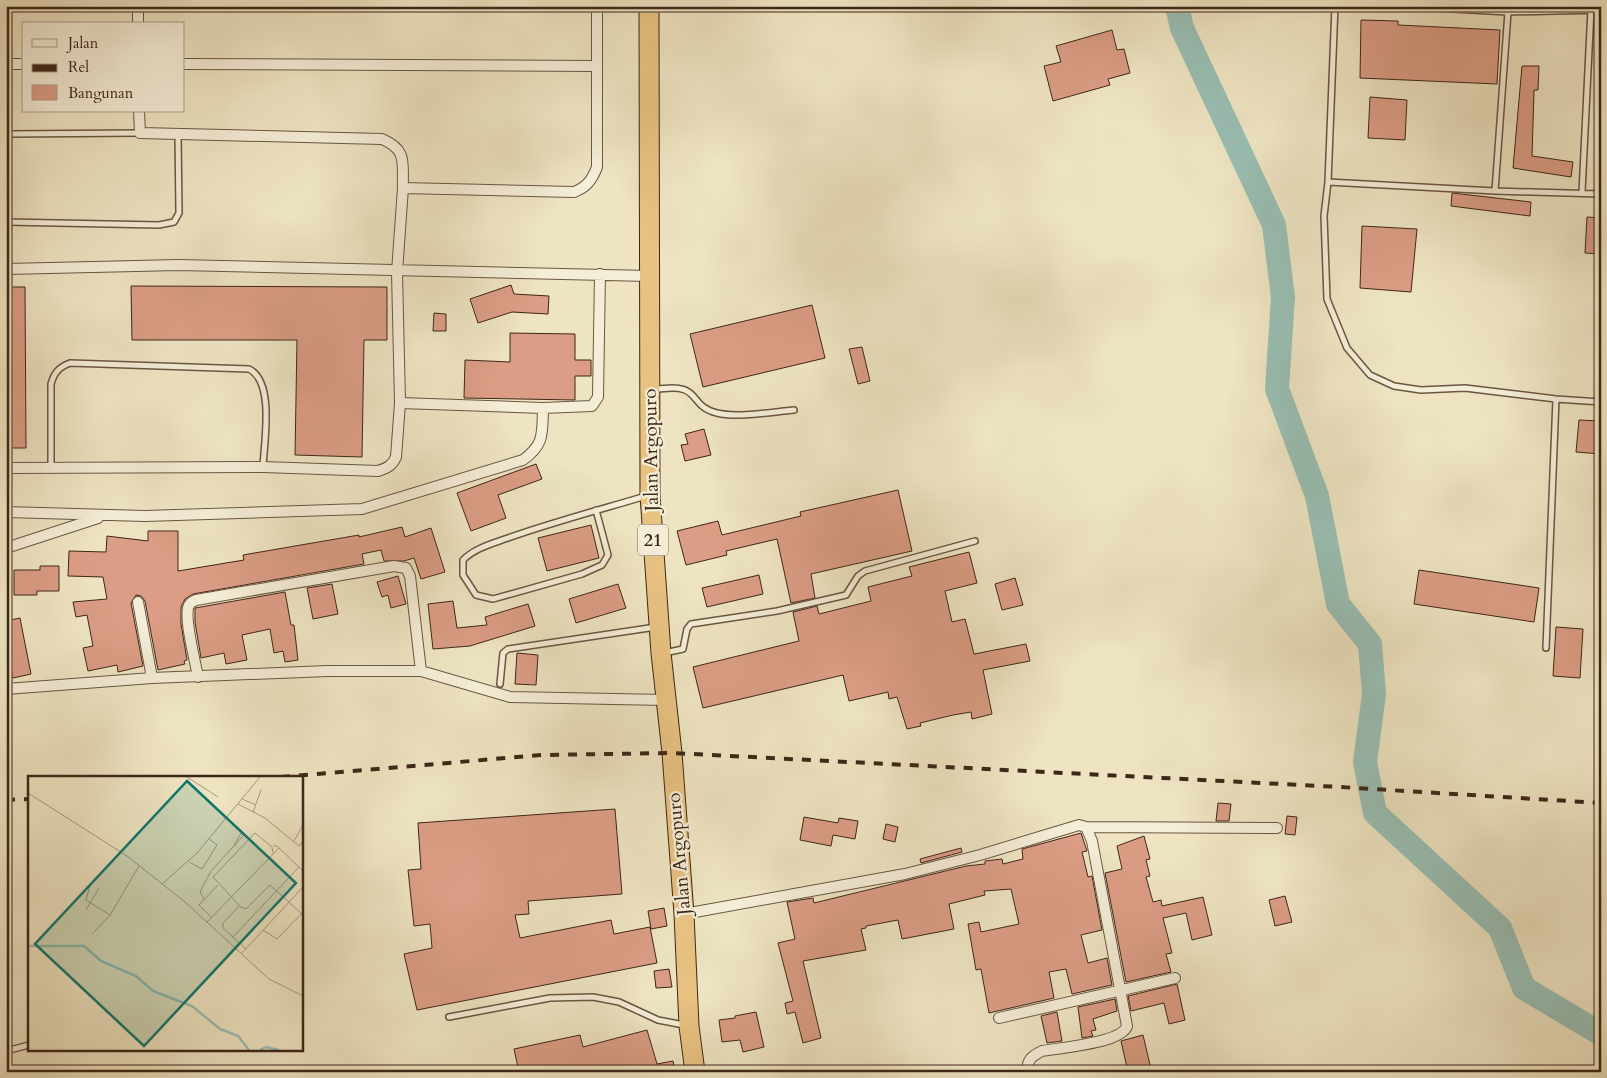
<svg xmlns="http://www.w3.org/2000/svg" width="1607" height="1078" font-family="Cardo,serif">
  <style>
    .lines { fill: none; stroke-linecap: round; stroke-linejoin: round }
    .river { stroke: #99bfb4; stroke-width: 24 }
    .building { fill: #db9d85; stroke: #3e2618 }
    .lane-casing { stroke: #6a5642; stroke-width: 8 }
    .street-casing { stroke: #6a5642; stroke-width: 12 }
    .highway-casing { stroke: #3e2618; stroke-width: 21 }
    .lane { stroke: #f4edd7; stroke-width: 5 }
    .street { stroke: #f4edd7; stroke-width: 10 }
    .highway { stroke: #e7c281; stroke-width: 19 }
    .rail { stroke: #3e2618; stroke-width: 4; stroke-dasharray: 9 9; stroke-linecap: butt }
    .labels { text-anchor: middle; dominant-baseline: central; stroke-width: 4.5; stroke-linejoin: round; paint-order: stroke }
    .shield { fill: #f4edd7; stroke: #756251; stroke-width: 1 }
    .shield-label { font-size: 18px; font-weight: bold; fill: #3e2618 }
    .street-label { font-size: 19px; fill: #3e2618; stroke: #f4edd7 }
    .inset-river { fill: none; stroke: #99bfb4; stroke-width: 2.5 }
    .inset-road { fill: none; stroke: #a8987e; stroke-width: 1 }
    .view { fill: #0f766e; fill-opacity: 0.15; stroke: #0f766e; stroke-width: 2.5 }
    .inset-edge { fill: none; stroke: #3e2618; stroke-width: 2.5 }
  </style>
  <rect width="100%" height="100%" fill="#eee4c2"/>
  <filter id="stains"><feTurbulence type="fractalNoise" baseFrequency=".004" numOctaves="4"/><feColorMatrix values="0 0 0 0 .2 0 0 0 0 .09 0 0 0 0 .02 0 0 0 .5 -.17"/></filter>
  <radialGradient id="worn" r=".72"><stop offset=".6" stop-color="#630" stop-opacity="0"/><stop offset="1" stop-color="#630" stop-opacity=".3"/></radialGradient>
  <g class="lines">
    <path class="river" d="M1177 6 1182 28 1274 225 1283 297 1277 389 1317 496 1338 604 1370 644 1374 694 1365 762 1375 813 1500 928 1524 988 1601 1034"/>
  </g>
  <path class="building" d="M1361 20 1398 21V25L1500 30 1497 84 1360 78Z
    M1112 30 1117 50 1124 49 1130 73 1108 79 1110 85 1053 101 1044 66 1061 62 1056 46Z
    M1522 66H1539L1538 90H1534L1532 156 1573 162 1571 177 1513 168Z
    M1370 97 1407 100 1405 140 1368 138Z
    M1452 193 1531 202 1530 216 1451 206Z
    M1587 217 1601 218V254L1585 253Z
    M1362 226 1417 229 1411 292 1360 288Z
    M511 285 514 294 549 296 548 314 512 312 478 323 470 299Z
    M131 286 387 287V340H364L362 457 295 455 297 340H132Z
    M6 287H25L26 448H6Z
    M812 305 825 358 703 387 690 334Z
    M434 313 446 314V331H433Z
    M510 333 575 334V360H591V376H575V400L464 398 465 360 510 362Z
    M862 347 870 381 858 384 849 349Z
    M1579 420 1601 421V454L1576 452Z
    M704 429 711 455 685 461 681 445 688 444 685 434Z
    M536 464 542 479 498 495 506 518 471 531 457 493Z
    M898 490 912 551 811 574 815 598 791 603 777 539 726 551 727 555 686 565 677 531 718 521 722 535 801 516 800 512Z
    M591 525 599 558 547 571 538 538Z
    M402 527 405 537 431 528 445 572 421 579 414 558 404 561H384L381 550 362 554 364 564 193 594 185 599 181 607V624L187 660 184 661 185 664 158 670 145 601 141 596 136 595 131 603 143 666 118 672 117 665 88 671 83 648 93 646 87 615 76 617 73 602 107 599 103 577 68 576 69 551 106 552 107 536 148 541V531H178V571L244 560 243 555 359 535V537Z
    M969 552 977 583 945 591 952 622 965 619 974 654 1026 644 1030 661 983 670 992 714 972 719 971 712 953 715 920 723 921 726 907 729 897 697 889 699 888 692 849 701 843 675 703 708 693 667 799 641 793 612 817 606 819 614 871 601 868 587 912 576 909 567Z
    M40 566H59V591H37V595H14V570H40Z
    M1419 570 1539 588 1534 622 1414 604Z
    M759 575 763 594 707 607 702 588Z
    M398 576 406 604 391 608 388 595 382 597 377 582Z
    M1015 578 1023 605 1002 610 995 584Z
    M332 584 338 614 313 619 307 588Z
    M618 584 626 608 576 623 569 599Z
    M285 592 291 625H294L298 660 285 662 283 651 274 653 270 629 242 635 247 660 226 664 224 653 201 658 195 622V608Z
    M453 601 457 628 487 625 485 617 528 604 535 626 470 646 433 649 428 604Z
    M20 618 31 674 13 678 6 646V621Z
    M1556 627 1583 629 1580 678 1553 676Z
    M517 653 538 655 536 685 515 684Z
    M1218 803 1231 804 1229 821H1216Z
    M615 809 622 894 528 901 529 914 515 915 520 938 611 920 614 934 650 927 657 963 417 1010 404 954 432 948 430 924 414 926 408 870 421 869 418 823Z
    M1287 816 1297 817 1295 835 1285 834Z
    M804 817 838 823 839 818 858 821 855 839 833 835 831 846 800 840Z
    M886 824 898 827 895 842 883 839Z
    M1081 833 1087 851 1082 852 1088 877 1092 876 1102 930 1081 935 1088 963 1107 958 1112 985 1072 994 1066 969 1049 972 1054 998 989 1013 981 969 976 970 968 924 979 922 981 932 1019 924 1011 889 984 891 985 895 949 904 954 929 902 939 898 920 866 926V928L861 929 866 950 803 961 821 1038 803 1043 795 1012 787 1014 785 1003 793 1001 778 943 795 939 787 902 813 898 814 903 966 866 985 864V861L1002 859 1003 864 1023 859 1022 849Z
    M1144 836 1150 859 1146 860 1150 876 1146 877 1153 902 1161 900 1162 906 1203 897 1212 935 1192 940 1186 913 1163 918 1172 953 1166 954 1171 972 1126 982 1105 873 1122 869 1117 846Z
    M961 848 962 852 921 863 920 859Z
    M1285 896 1292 922 1275 926 1269 900Z
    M664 908 667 926 651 929 648 911Z
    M669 969 672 987 656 988 654 971Z
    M1177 984 1185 1020 1169 1024 1164 1003 1131 1011 1128 996Z
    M1115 999 1117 1011 1093 1019 1096 1030 1091 1031 1093 1036 1082 1038 1078 1007Z
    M756 1012 764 1047 743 1052 740 1040 722 1042 719 1020 735 1018V1016Z
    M1057 1012 1062 1041 1047 1043 1041 1016Z
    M647 1030 657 1064 673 1061 675 1072H519L514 1049 580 1035 583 1047Z
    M1143 1035 1151 1069 1128 1072 1121 1041Z"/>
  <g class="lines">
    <defs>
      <path id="lane" d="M1335 6 1328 182 1324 216 1327 299 1347 348 1370 375 1394 386 1421 390 1465 388 1556 399 1601 402
        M1398 6 1508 12 1601 10
        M6 134 140 133
        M1328 182 1495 191 1601 194
        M1495 191 1508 12
        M1582 192 1591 9
        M6 222 159 225 174 222 179 213 178 134
        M653 390C705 381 685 405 717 413 737 418 772 412 794 410
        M51 469V384C54 373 59 367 70 363L249 369C275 382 264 442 263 467
        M596 510 608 555 602 565 582 574 493 599 476 595 463 575V560C475 548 491 544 508 538 553 522 599 510 646 496
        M1546 648 1556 399
        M664 653 683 649 687 629 691 624 777 611 846 595 858 576 865 571 975 541
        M500 684 503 653 508 649 656 627
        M449 1017 550 998 593 997 619 1002 658 1020 684 1025
        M6 1051 29 1045"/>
      <path id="street" d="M138 24V6
        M6 64H24
        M184 64 597 66
        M139 111 140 133 382 139C408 150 402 163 403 188L574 192C587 187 592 180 597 167V6
        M6 269 179 265 649 276
        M400 403 543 408 592 406 598 397 600 274
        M6 468 263 467 378 471C387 468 392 466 396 457L400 403 397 272 403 188
        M6 512 145 516 362 509 523 460C545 444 542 433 543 408
        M6 548 98 518
        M138 602 152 678
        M198 677C195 660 185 623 188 608 189 603 192 602 196 600L394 566 406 568 410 576 421 671
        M6 689 152 678 327 671H421L510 697 666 700
        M1086 827 1277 828
        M684 914 905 874 980 855 1079 825 1086 827 1092 841 1127 1026C1122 1043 1060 1048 1042 1051 1032 1056 1026 1060 1028 1072
        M999 1018 1175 978"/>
      <path id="highway" d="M649 6 650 495 661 653 672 753 684 914 689 1026 695 1072"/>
    </defs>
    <use href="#lane" class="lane-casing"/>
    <use href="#street" class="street-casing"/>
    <use href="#highway" class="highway-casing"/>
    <use href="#lane" class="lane"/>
    <use href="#street" class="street"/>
    <use href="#highway" class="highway"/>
    <path class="rail" d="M281 777 542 755 672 753 1340 787 1601 803
      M6 800 29 799"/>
  </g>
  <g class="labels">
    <rect class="shield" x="638" y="524.5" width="30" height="31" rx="4"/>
    <g class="shield-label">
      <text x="653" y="540">21</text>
    </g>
    <g class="street-label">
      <text transform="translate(651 450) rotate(-91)">Jalan Argopuro</text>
      <text transform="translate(679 854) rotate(-95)">Jalan Argopuro</text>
    </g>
  </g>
  <g transform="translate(28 776)">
    <rect width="275" height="275" fill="#eee4c2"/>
    <path class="inset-river" d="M0 170H56L73 185 108 200 125 215 164 230 192 253 210 260 221 274M232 274 238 271 251 274"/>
    <path class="inset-road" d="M159 1 190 21M0 17 99 80 157 126 241 203 275 220M214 23 228 29M210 28 237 42 271 70 275 65M225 36 233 14M266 65 275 49M245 70H249L275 95M161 86 174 93 189 69 181 63M134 108 169 77 232 1M62 109 58 124 82 139 111 90M176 123 172 116 183 95 216 59 214 56 206 69M211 129 185 101 227 57 244 71 245 77M58 134 71 112M184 142 171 129 190 109M179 146 251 72M235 154 249 163 275 136M64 158 82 139M205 161 271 91M218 173 195 152V147L211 130 218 133 242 109 274 138M214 177 275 111"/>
    <path class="view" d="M159 5 268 107 116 270 7 168Z"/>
    <rect width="275" height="275" class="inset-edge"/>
  </g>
  <rect width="1607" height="1078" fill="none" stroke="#eee4c2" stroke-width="25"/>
  <rect x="8" y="8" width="1592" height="1063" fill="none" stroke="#3e2618" stroke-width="2.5"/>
  <rect x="12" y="12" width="1582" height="1053" fill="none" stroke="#3e2618"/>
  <rect x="22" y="22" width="162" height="90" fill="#f4edd7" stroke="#ab9d8b"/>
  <rect x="32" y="39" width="25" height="8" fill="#f4edd7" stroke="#ab9d8b"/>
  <text x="68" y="48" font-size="15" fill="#3e2618">Jalan</text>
  <rect x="32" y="64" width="25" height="8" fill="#3e2618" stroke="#ab9d8b"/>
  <text x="68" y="72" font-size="15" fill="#3e2618">Rel</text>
  <rect x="32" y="85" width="25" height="15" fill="#db9d85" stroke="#ab9d8b"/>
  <text x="68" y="98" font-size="15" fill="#3e2618">Bangunan</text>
  <rect width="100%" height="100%" filter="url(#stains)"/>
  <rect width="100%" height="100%" fill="url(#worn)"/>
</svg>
